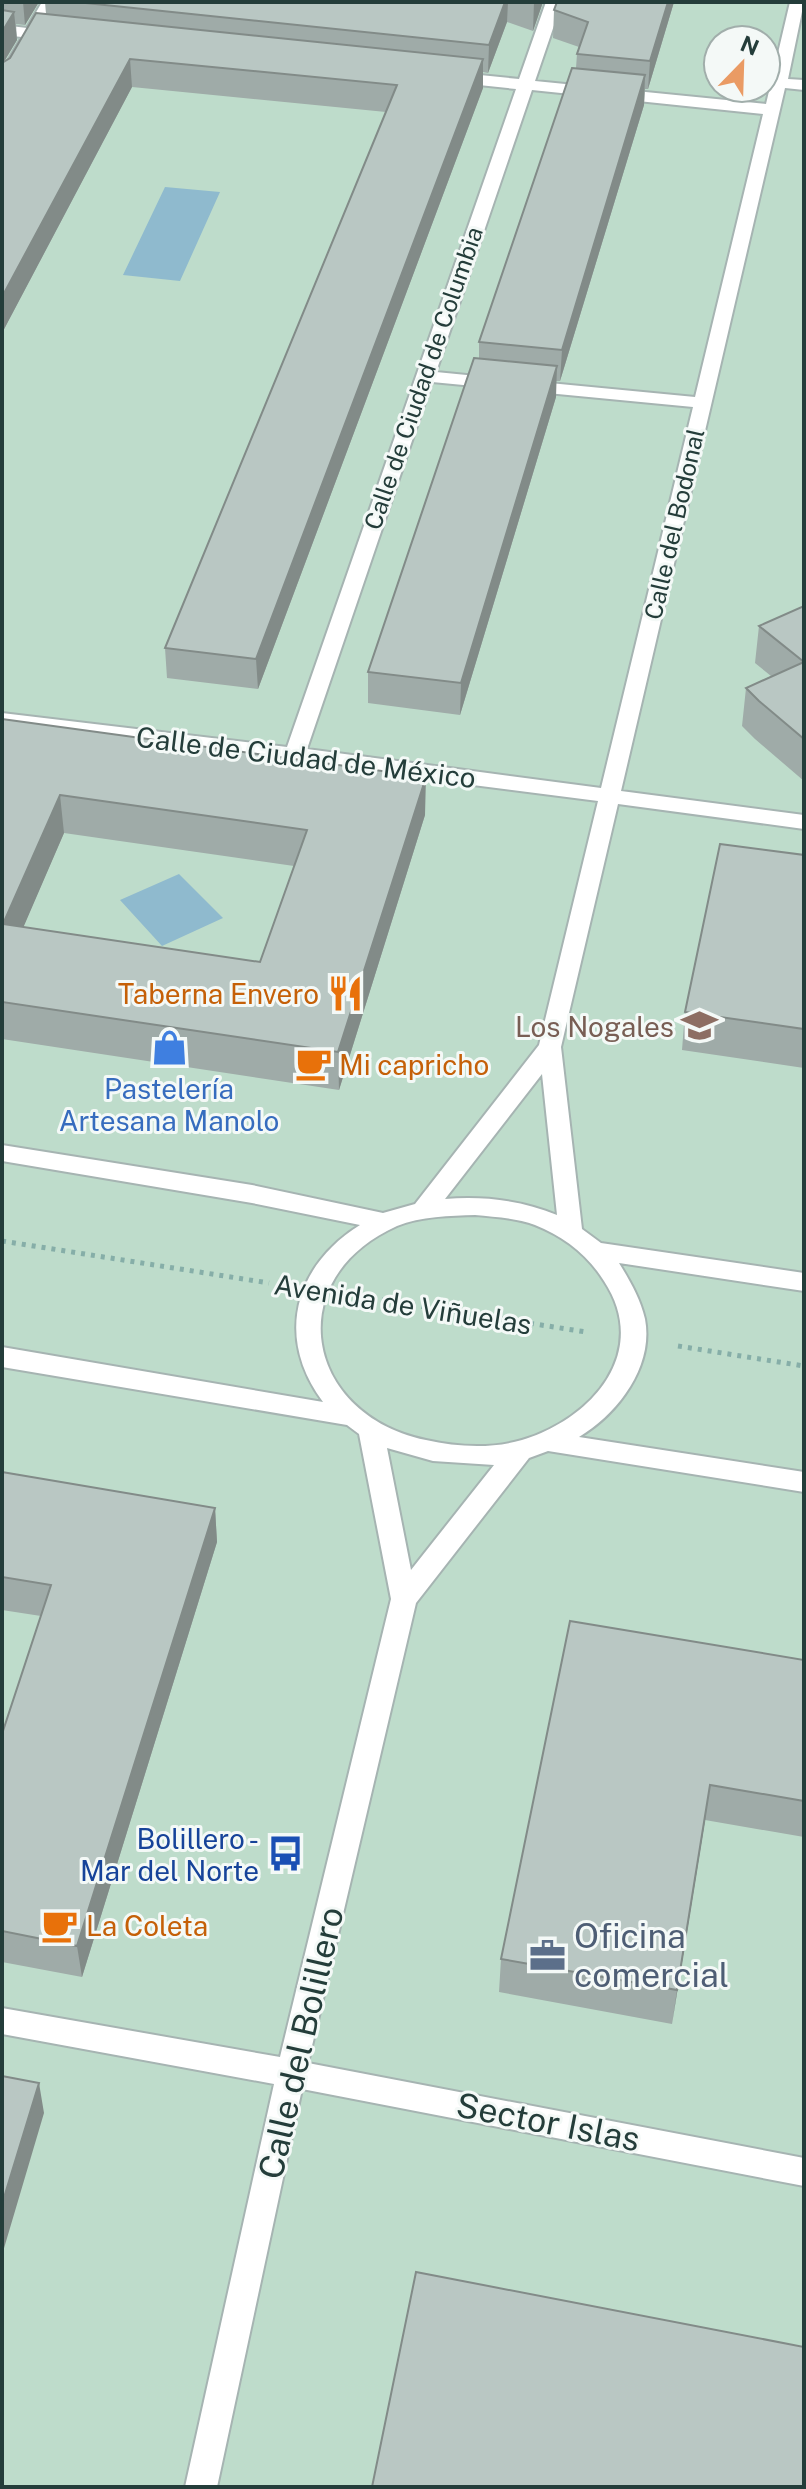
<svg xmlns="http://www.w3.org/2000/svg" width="806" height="2489" font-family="'Public Sans',sans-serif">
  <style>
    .green { fill: #bedccb; fill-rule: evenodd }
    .water { fill: #8fbace }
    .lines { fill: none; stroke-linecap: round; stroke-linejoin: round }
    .minor-casing { stroke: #a6b4b2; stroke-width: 4 }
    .path { stroke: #86aea8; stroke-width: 5; stroke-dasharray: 4 6; stroke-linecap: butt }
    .minor { fill: #fff; fill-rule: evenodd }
    .wall { fill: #9faba8; fill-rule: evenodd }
    .shaded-wall { fill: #828b88 }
    .building { fill: #b9c7c3; stroke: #828b88; stroke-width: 2; fill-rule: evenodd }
    .labels { text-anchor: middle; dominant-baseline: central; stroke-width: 6; stroke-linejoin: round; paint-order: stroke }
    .far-street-label { font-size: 24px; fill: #243d3a; stroke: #f4f9f7 }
    .street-label { font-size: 28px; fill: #243d3a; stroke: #f4f9f7 }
    .food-label { font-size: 28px; fill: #c56008; stroke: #f4f9f7; text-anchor: start }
    .education-label { font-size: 28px; fill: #785e54; stroke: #f4f9f7; text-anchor: end }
    .shop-label { font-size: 28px; fill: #366cbe; stroke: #f4f9f7 }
    .transit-label { font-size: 28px; fill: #164399; stroke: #f4f9f7; text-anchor: end }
    .near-service-label { font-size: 34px; fill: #4e5e75; stroke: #f4f9f7; text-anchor: start }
    .near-street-label { font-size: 34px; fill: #243d3a; stroke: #f4f9f7 }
  </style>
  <rect width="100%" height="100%" fill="#e3ecea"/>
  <path class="green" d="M2 2H804V2487H2ZM718 40H766V88H718Z"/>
  <path class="water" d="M165 187 220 192 180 281 123 275Z
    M179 874 223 918 162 946 120 900Z"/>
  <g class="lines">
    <defs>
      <path id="minor" d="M42 2H58L42 30 60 33 63 36 55 41 37 39 10 85 2 90V71L22 37 2 35V25L27 28Z
        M546 2H562L535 81 766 104 790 2H804L788 79 804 80V90L785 88 621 791 804 815V829L618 804 561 1047 582 1229 601 1243 804 1273V1291L619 1263C630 1281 640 1298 645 1319 654 1366 618 1414 579 1437L804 1472V1492L548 1451 529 1458 416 1603 308 2063 804 2158V2186L302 2089 217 2487H185L274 2084 2 2034V2008L280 2057 391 1599 359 1434 347 1425 2 1367V1347L323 1402C275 1338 294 1266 360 1225L252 1203 2 1161V1145L252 1185 383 1213 415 1204 539 1045 598 801 2 725V713L287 747 516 89 450 82 442 77 450 72 519 79ZM532 90 763 114 695 397 436 372ZM432 382 693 407 601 788 307 749ZM542 1074 557 1215C521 1200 483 1196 445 1199ZM475 1215C495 1217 516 1218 535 1225 563 1236 588 1255 604 1281 651 1352 592 1419 522 1440 491 1449 457 1447 426 1440 305 1415 279 1279 397 1226 421 1216 450 1216 475 1215ZM387 1448 433 1461 494 1465 411 1570Z"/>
    </defs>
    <use href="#minor" class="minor-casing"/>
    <path class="path" d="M2 1241 269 1283
      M362 1297 586 1332
      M678 1346 804 1366"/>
    <use href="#minor" class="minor"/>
  </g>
  <path class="wall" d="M2 2H39L25 25 16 24 17 40 4 62 10 58 46 14 45 2H543L533 31 507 22 488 73 483 72V88L258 689 167 678 165 648 386 112 132 87 2 333Z
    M557 2H674L648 89H645L644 105 560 381H556V397L460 715 368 703V672L479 359V342L576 68 577 54 579 47 553 38 554 10Z
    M804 606V781L755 739 742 726 746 688 771 676 755 663 759 626Z
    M2 719 425 815 339 1090 2 1039ZM64 833 294 866 260 962 23 927Z
    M804 855V1068L682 1050 685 1012Z
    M2 1472 215 1508 217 1542 82 1977 2 1962V1734L41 1616 2 1610Z
    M804 1660V1837L705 1820 672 2024 499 1992 501 1959Z"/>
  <path class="shaded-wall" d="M23 2H39L25 25Z
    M505 2H508L507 22 488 73 489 45Z
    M534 2H543L533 31Z
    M668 2H674L648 89 650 61Z
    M14 12 17 40 2 65V32Z
    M130 59 132 87 2 333V297Z
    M483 59V88L258 689 256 659Z
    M645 75 644 105 560 381 562 350Z
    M557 366 556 397 460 715 461 683Z
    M426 777 425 815 339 1090 338 1052Z
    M60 795 64 833 8 963 3 924Z
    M215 1508 217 1542 82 1977 77 1946Z
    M710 1785 705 1820 672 2024 677 1990Z
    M39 2083 44 2113 2 2255V2204Z"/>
  <path class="building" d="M76 2H505L489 45Z
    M557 2H668L650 61 577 54 588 22 554 10Z
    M2 10 14 12 2 32Z
    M36 13 483 59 256 659 165 648 397 85 130 59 2 297V63L10 58Z
    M572 68 645 75 562 350 479 342Z
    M474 358 557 366 461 683 368 672Z
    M804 606V739L759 701 746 688 804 662 759 626Z
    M2 719 426 777 338 1052 2 1002ZM60 795 307 830 260 962 3 924Z
    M720 844 804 855V1029L685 1012Z
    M2 1472 215 1508 77 1946 2 1931V1734L51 1585 2 1577Z
    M570 1621 804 1660V1801L710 1785 677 1990 501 1959Z
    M2 2076 39 2083 2 2204Z
    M416 2272 804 2347V2487H372Z"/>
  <defs>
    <symbol id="restaurant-bare" viewBox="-9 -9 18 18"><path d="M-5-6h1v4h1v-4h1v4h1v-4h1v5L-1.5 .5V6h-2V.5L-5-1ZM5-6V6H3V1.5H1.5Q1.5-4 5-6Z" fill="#e8710a" stroke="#f4f9f7" stroke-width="2.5" paint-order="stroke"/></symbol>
    <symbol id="school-bare" viewBox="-9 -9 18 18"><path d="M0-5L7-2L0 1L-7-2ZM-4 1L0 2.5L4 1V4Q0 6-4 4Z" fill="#8d6e63" stroke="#f4f9f7" stroke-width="2.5" paint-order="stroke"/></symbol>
    <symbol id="shop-bare" viewBox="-9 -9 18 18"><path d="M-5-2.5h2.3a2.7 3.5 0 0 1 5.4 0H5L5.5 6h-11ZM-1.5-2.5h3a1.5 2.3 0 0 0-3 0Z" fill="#3f7fe0" stroke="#f4f9f7" stroke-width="2.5" paint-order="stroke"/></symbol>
    <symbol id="cafe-bare" viewBox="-9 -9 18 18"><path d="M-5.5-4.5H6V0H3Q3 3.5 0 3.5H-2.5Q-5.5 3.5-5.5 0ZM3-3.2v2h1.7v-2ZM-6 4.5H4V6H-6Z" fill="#e8710a" stroke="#f4f9f7" stroke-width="2.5" paint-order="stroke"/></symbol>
    <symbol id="bus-bare" viewBox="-9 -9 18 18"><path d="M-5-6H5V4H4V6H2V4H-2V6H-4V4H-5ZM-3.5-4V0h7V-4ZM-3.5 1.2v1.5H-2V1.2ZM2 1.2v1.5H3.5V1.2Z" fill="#1a4fb4" stroke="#f4f9f7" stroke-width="2.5" paint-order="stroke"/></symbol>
    <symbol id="office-bare" viewBox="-9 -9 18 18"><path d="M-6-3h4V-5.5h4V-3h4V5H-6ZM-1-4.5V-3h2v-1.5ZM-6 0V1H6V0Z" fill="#5c6f8a" stroke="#f4f9f7" stroke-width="2.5" paint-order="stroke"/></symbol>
  </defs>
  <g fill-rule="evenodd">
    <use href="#restaurant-bare" x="320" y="968" width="51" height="51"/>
    <use href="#school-bare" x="674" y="1000" width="51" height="51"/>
    <use href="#shop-bare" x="144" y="1022" width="51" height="51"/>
    <use href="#cafe-bare" x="288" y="1038" width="51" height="51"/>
    <use href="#bus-bare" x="260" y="1828" width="51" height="51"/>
    <use href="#cafe-bare" x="34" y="1900" width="51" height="51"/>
    <use href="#office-bare" x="522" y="1930" width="51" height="51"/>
  </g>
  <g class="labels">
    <g class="far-street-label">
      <text transform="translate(423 378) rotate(-71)">Calle de Ciudad de Columbia</text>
      <text transform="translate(674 524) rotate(-77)">Calle del Bodonal</text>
    </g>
    <g class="street-label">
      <text transform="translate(306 757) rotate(7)">Calle de Ciudad de México</text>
      <text transform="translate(403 1304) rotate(9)">Avenida de Viñuelas</text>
    </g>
    <g class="food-label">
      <text x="319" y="993" text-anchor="end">Taberna Envero</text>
      <text x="339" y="1064">Mi capricho</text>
      <text x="86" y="1925">La Coleta</text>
    </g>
    <g class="education-label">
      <text x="674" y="1026">Los Nogales</text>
    </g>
    <g class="shop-label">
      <text x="169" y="1088">Pastelería<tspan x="169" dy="32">Artesana Manolo</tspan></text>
    </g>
    <g class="transit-label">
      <text x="259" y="1838">Bolillero -<tspan x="259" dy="32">Mar del Norte</tspan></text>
    </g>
    <g class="near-service-label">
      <text x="574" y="1936">Oficina<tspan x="574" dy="39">comercial</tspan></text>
    </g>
    <g class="near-street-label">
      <text transform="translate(301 2043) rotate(-77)">Calle del Bolillero</text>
      <text transform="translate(548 2122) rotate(11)">Sector Islas</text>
    </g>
  </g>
  <rect width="806" height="2489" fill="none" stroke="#243d3a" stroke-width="8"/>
  <g transform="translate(742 64) rotate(23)"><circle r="38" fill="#f4f9f7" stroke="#a1aeab" stroke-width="2"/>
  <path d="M0-6L14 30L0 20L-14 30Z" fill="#ea9b64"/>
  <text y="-12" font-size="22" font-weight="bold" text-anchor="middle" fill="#243d3a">N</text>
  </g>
</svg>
